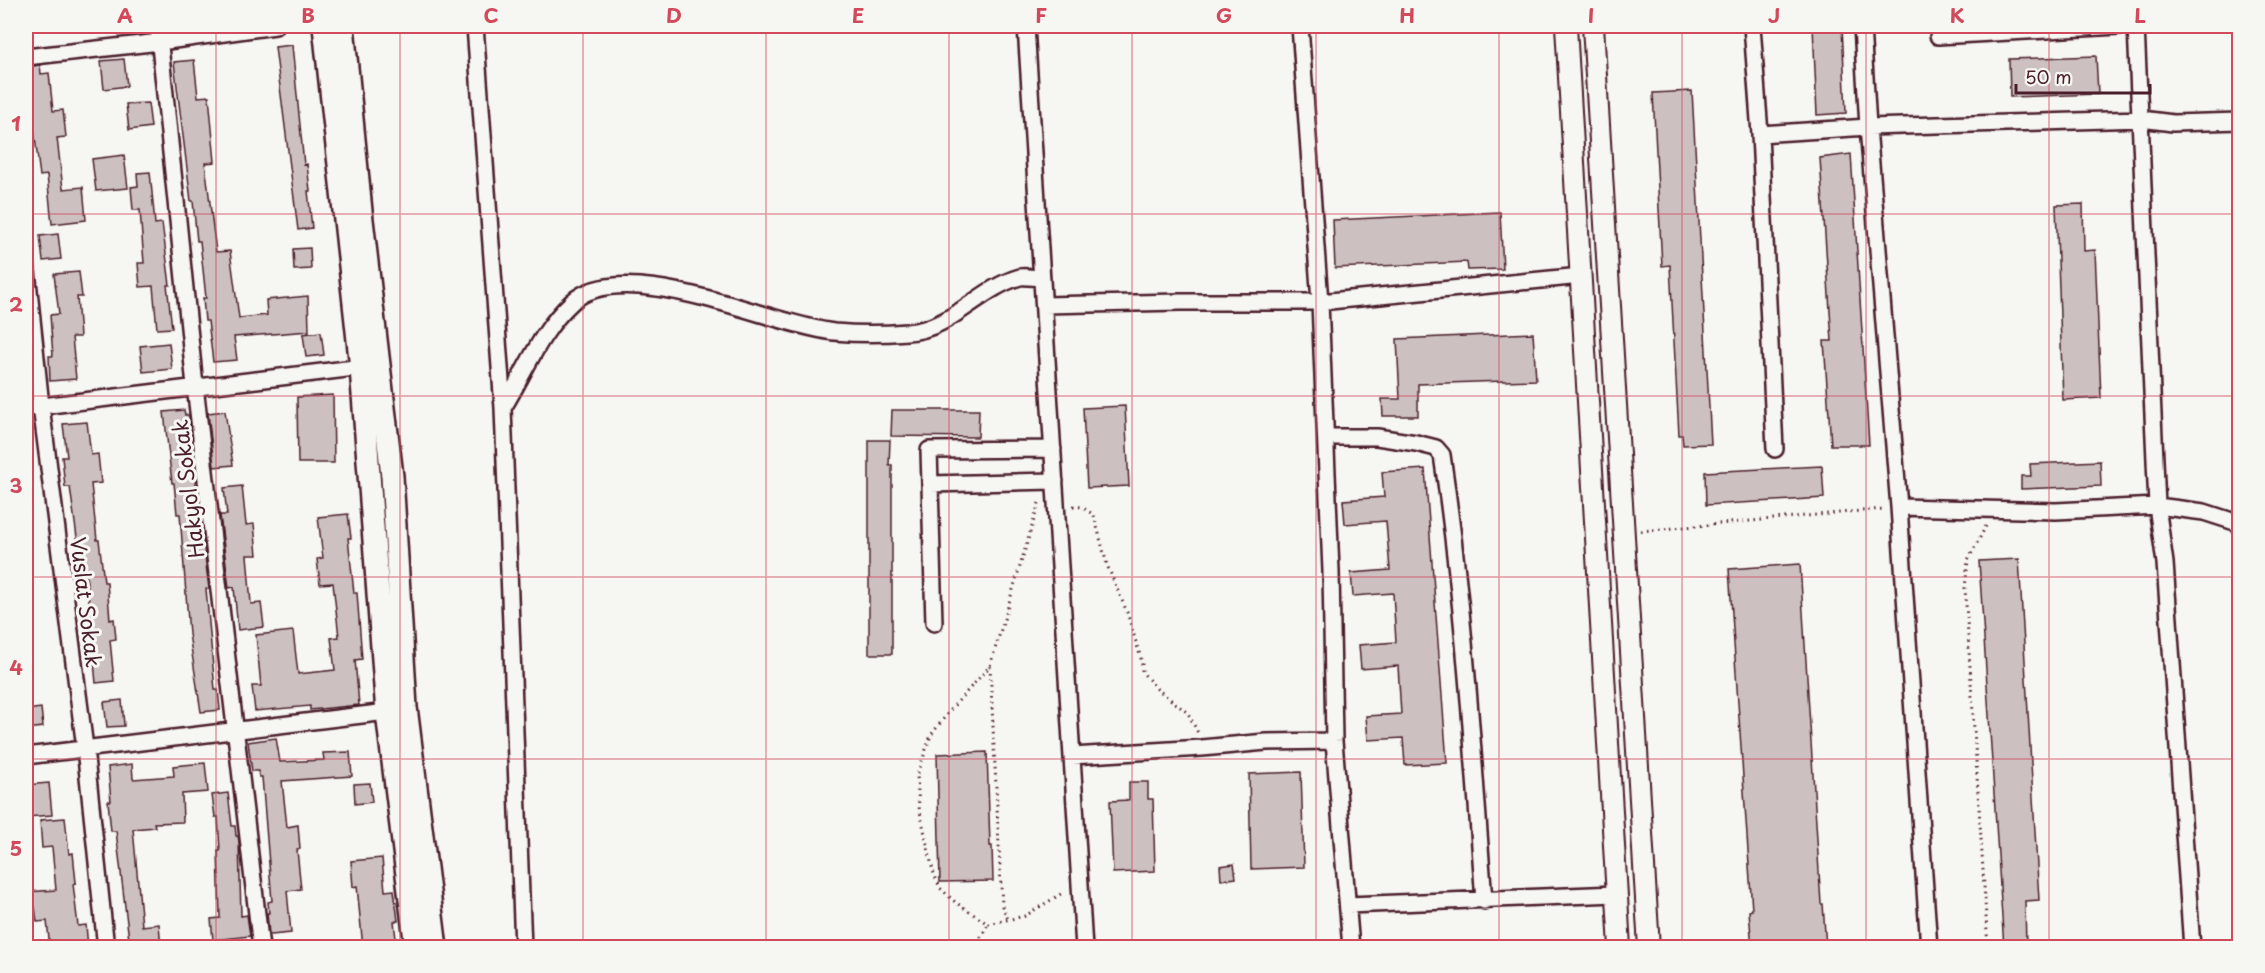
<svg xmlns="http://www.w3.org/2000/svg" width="2265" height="973" font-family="'Playpen Sans',sans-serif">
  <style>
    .building { fill: #ccc1c0; stroke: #4a1f2b; stroke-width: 1.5 }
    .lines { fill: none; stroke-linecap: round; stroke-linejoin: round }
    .minor-casing { stroke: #4a1f2b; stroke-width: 20 }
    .tertiary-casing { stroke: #4a1f2b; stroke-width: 24 }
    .secondary-casing { stroke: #4a1f2b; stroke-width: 26 }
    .path { stroke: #4a1f2b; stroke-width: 3; stroke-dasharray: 1.5 4.5; stroke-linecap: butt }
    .minor { stroke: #f6f6f2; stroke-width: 15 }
    .tertiary { stroke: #f6f6f2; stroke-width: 20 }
    .secondary { stroke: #f6f6f2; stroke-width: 21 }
    .grid { fill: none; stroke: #d1495b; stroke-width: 1.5; stroke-opacity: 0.55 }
    .labels { text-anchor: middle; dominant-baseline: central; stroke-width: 6; stroke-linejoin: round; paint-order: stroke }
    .street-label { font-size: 21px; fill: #4a1f2b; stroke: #f6f6f2 }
    .neatline { fill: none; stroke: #d1495b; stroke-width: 2 }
    .grid-label { font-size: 20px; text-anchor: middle; font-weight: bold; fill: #d1495b }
  </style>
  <rect width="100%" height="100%" fill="#f6f6f2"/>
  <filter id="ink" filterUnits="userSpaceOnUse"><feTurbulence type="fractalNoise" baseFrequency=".0167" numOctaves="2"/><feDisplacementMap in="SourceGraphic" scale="12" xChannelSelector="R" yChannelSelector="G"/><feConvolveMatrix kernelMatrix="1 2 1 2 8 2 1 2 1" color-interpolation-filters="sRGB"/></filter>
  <g filter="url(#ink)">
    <path class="building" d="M1813 26H1842L1846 113 1817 115Z
      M292 45 304 165 307 164 310 191H308L312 228 298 230 275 47Z
      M2096 56 2098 94 2010 97 2009 59Z
      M124 59 127 86 104 89 101 61Z
      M194 60 198 97 209 96 215 162 205 163 216 252 230 251 239 318 267 315 266 300 308 296 309 331 234 337 237 360 213 362 208 321H205L203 298H206L200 241H197L193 201H191L174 62Z
      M40 65 41 74 49 73 53 111 63 110 66 137 57 138 63 189 83 187 86 220 52 224 47 175 40 176 30 99H26V67Z
      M1692 91 1711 444 1683 445 1682 435H1679L1670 265 1662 266 1653 93Z
      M148 103 151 127 129 130 126 104Z
      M1851 154 1869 445H1831L1824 341H1832L1820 158Z
      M124 155 128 188 96 191 92 159Z
      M150 172 155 224 162 223 170 285H167L172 328 157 329 153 286 140 287 138 263H144L140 210H133L131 187 138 186 137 173Z
      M2083 204 2084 251 2095 250 2101 398 2063 400 2056 205Z
      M1500 212 1503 269 1468 270 1467 262 1335 268 1333 220Z
      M58 234 61 259 43 261 40 236Z
      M310 248 311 269 294 270 293 249Z
      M79 272 82 297H77L80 337H72L76 379 50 381 49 356H53L50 315 59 314 54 274Z
      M321 332 324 355 306 357 303 334Z
      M1533 333 1536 380 1418 384V416H1383L1382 399H1400L1397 339Z
      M169 343 172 369 143 372 140 346Z
      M333 395 334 463H298L297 397Z
      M1125 406 1129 486 1087 488 1083 408Z
      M184 410 185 415H189L198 515H200L209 589H206L215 690H218L220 710 201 712 189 634 180 514H177L174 483H172L164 412Z
      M892 410H979L978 437 891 436Z
      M225 411 233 465 214 467 208 413Z
      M87 422 91 455 98 454 101 483 91 484 97 540H99L104 582H107L110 620 114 619 116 639 110 640 114 681 96 683 94 662H96L85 566H81L70 487H65L62 457H67L63 424Z
      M869 440H890L889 465H892V654H869Z
      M2100 461 2101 486 2021 489V476H2031L2030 464Z
      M1822 466 1824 498 1706 505 1705 472Z
      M1425 469 1447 763 1405 765 1403 738 1368 740 1366 716 1401 714 1398 666 1361 669 1359 645 1396 642 1393 593 1353 596 1351 573 1390 570 1386 521 1345 524 1343 500 1384 497 1382 472Z
      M242 486 246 525 254 524 257 555H247L251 604 261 603 264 627 238 630 234 587 229 588 220 515H227L224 488Z
      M348 514 351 538H348L354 593H357L362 659 355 660 359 705 310 710V706L255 711 252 686H261L256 635 293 631 298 674 335 670 331 638 339 637 333 583 320 584 317 559 323 558 318 517Z
      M2019 559 2039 900 2025 901 2026 948H2004L1979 561Z
      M1800 564 1821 904H1823L1826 948H1752L1749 911 1752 910 1729 569Z
      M122 700 124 726 107 727 104 702Z
      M41 708 43 727 26 729V710Z
      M276 738 280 762 324 760 323 753 350 752 352 776 282 781 287 827 298 825 300 849 297 850 301 889 287 891 291 933 271 935 269 934 267 913H269L268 902 272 901 262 777H259L258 771H252L248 742Z
      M987 752 990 846H992L993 881 940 882 937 754Z
      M205 763 208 792 182 794 183 822 154 823 155 827 133 829 142 926 159 924 161 948H130L116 831H111L108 801H111L108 767 132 764 133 779 174 776 173 766Z
      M1301 772 1304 867 1251 869 1249 774Z
      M1129 782H1148V799H1153L1155 871 1113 873 1110 801 1129 800Z
      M49 783 52 815 26 817V785Z
      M370 783 372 802 355 804 354 784Z
      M228 793 232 826H235L236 836H238L239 842 241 916 247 915 250 936 213 940 211 919 220 918 218 851H220L218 817H215L212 795Z
      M65 818 69 854 73 853 76 883 73 884 78 926 86 925 88 948H50L47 921 37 922 35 907H26V892L56 890 52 847 42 848 40 820Z
      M382 858 385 891 394 890 398 921H394L397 948H363L357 886 353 887 351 861Z
      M1234 864 1236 878 1221 880 1220 866Z"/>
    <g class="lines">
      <defs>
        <path id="minor" d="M158 26 195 386 261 948
          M475 26 503 408 523 948
          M1026 26 1084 948
          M1300 26 1320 302 1331 571 1334 741 1351 948
          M1752 26 1760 134 1775 449
          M1862 26 1868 127 1899 507 1929 948
          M2136 26 2157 506 2165 563 2192 948
          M1938 36 2119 26
          M26 57 160 42 275 26
          M1760 134 1868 127 2141 119 2173 123 2240 121
          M26 261 41 406 85 748 106 948
          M1044 305 1180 302H1320L1581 276
          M26 408 371 366
          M503 408C525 373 540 331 572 302 624 254 771 325 834 332 857 334 884 334 907 332 951 330 978 289 1020 277 1026 276 1035 278 1042 278
          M1326 437H1377L1416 443 1436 448 1442 455C1464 603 1473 752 1484 901
          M930 484 1055 481
          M1899 507 2056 511 2157 506 2204 512 2238 523 2240 526
          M934 623 929 450 1053 449
          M26 756 395 711
          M1072 756 1202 748 1266 742 1334 741
          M1348 905 1616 894"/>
        <path id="tertiary" d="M1566 26 1620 948
          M1593 26 1649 948"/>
        <path id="secondary" d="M324 26 361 368 387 713 416 948
          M343 26 361 211 392 476 406 707 436 948"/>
      </defs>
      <use href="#minor" class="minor-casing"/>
      <use href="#tertiary" class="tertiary-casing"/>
      <use href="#secondary" class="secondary-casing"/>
      <path class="path" d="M1039 503 990 666 951 709 931 735 917 775 919 807 933 871 940 888 955 902 988 924 1025 916 1064 892
        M1073 506 1082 507 1094 515 1107 565 1127 612 1142 662V672L1157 689 1188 713 1198 733
        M1986 526 1968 560 1965 588 1988 948
        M1641 531 1883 509
        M990 666 1002 906 1008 919
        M975 948 988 924"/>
      <use href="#minor" class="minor"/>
      <use href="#tertiary" class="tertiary"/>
      <use href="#secondary" class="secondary"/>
    </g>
  </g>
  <path class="grid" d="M216 26V948M400 26V948M583 26V948M766 26V948M949 26V948M1132 26V948M1316 26V948M1499 26V948M1682 26V948M1866 26V948M2049 26V948M26 214H2240M26 396H2240M26 577H2240M26 759H2240"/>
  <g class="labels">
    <g class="street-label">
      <text transform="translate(187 489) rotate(-97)">Hakyol Sokak</text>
      <text transform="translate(87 602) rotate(83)">Vuslat Sokak</text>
    </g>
  </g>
  <rect width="2265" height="973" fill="none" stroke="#f6f6f2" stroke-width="66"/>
  <path d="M2016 84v9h134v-9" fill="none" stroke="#4a1f2b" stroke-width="3"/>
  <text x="2025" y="84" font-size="18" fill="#4a1f2b" stroke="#f6f6f2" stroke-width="4.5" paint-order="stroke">50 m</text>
  <rect x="33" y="33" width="2199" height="907" class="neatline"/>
  <g class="grid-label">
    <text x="125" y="23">A</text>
    <text x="308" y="23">B</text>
    <text x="491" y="23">C</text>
    <text x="674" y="23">D</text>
    <text x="858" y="23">E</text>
    <text x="1041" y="23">F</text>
    <text x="1224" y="23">G</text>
    <text x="1407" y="23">H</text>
    <text x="1591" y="23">I</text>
    <text x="1774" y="23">J</text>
    <text x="1957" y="23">K</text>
    <text x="2140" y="23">L</text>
    <text x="16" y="131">1</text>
    <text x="16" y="312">2</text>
    <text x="16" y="493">3</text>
    <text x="16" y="675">4</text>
    <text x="16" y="856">5</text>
  </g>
</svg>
